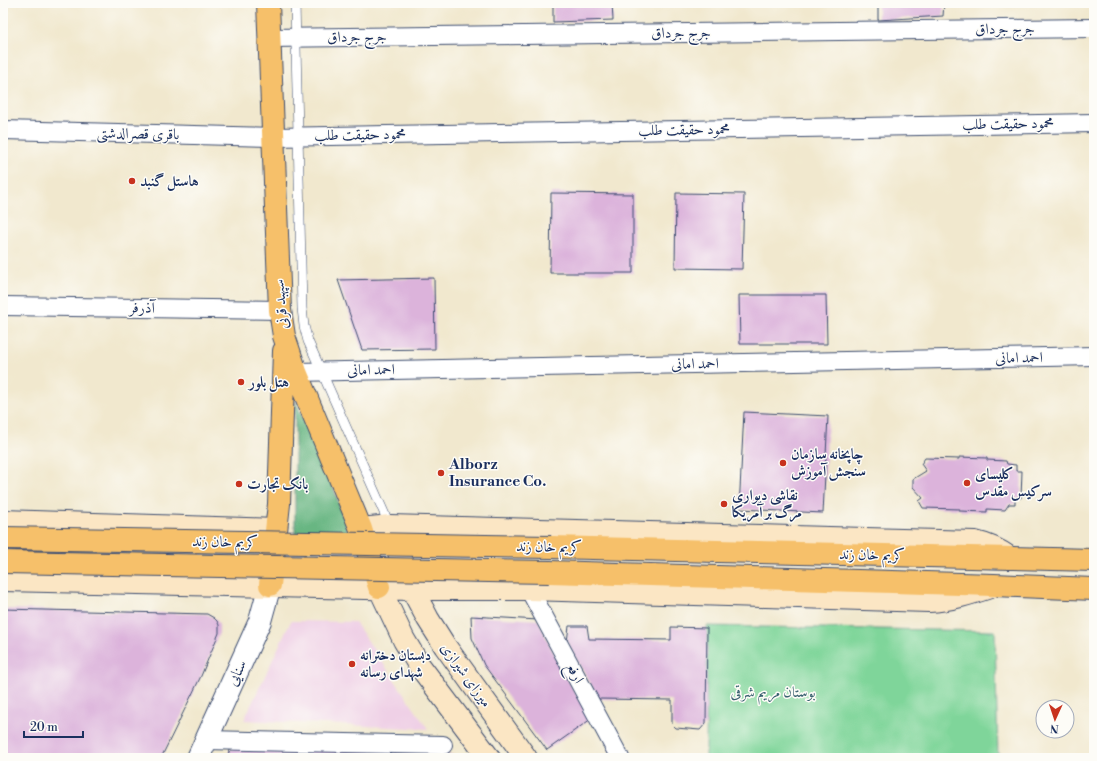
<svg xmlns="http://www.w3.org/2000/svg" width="1097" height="761" font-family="'Libre Bodoni',Amiri,serif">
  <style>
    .built { fill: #efd0e6 }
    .green { fill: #7fd59a; stroke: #4d827c }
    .forest { fill: #67b682; stroke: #417270 }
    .building { fill: #dcb3db }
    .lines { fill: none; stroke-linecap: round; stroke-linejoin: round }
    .service-casing { stroke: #3b4b6f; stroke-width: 10 }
    .minor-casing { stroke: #3b4b6f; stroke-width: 20 }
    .tertiary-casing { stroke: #3b4b6f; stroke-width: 24 }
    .secondary-casing { stroke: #3b4b6f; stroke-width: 24 }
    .primary-casing { stroke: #3b4b6f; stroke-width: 24 }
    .service { stroke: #fff; stroke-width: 9 }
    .minor { stroke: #fff; stroke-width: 18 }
    .tertiary { stroke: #fff; stroke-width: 22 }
    .secondary { stroke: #fbe6c4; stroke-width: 22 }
    .primary { stroke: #f6c06b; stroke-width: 22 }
    .primary-bridge-casing { stroke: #3b4b6f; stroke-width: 24; stroke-linecap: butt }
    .primary-bridge { stroke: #f6c06b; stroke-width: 22 }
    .poi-dot { fill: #c8321e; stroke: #fdfcf7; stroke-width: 1.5 }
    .labels { text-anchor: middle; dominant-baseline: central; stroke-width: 3; stroke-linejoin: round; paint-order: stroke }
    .street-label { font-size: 15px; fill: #1b2f5e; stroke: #fdfcf7 }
    .poi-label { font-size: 15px; font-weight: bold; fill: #1b2f5e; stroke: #fdfcf7; text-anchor: start }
    .park-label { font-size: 15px; fill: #396170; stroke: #fdfcf7 }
  </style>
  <rect width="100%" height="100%" fill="#fdfcf7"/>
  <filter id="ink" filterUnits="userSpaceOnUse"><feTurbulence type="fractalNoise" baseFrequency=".025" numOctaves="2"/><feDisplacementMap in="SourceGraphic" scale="8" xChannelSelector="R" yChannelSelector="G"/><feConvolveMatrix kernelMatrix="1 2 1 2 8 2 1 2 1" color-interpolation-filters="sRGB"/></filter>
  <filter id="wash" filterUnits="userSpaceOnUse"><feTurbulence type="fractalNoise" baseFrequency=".012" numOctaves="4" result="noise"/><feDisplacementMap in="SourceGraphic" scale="16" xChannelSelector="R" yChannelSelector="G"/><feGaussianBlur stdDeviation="0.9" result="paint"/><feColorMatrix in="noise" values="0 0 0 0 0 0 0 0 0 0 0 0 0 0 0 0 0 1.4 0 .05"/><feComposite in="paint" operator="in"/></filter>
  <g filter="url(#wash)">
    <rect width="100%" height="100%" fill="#f1e8ce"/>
    <path class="built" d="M291 621 355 622 428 729 244 720Z"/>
    <path class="green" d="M707 626 995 631 998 758H706Z"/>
    <path class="forest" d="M295 400 333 487 350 536 295 535Z"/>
    <g id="blocks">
      <path class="building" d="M553 3H612L613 20 553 22Z
        M878 3H944L943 16 878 20Z
        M551 193 633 194V273H550Z
        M676 193 744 194 742 269 675 268Z
        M434 278 435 349 362 350 338 280Z
        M739 295H826L827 344H740Z
        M744 412 828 416 823 513 739 509Z
        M959 457 987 458V460L1006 461 1007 464 1016 465V471H1022L1021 498H1015V504H1009L1005 510 987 509V512L960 511V509L923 508 919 501 923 498 913 487V479L926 471 921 464 925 458 959 459Z
        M3 609 207 614 214 618 217 621 219 625V633L201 676 161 758H86L3 755Z
        M471 616 538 620 560 667 591 719 547 750 484 665 472 638Z
        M569 626H587L589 639 671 640V627L707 628 706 723 700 730 676 728 672 724V700L599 699 567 642Z
        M239 746 343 749 453 755 455 758H226L230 750Z"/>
    </g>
  </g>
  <g filter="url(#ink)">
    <use href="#blocks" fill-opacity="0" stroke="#3b4b6f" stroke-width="1"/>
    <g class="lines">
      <defs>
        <path id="service" d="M295 3 302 308 304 326 308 341 390 526"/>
        <path id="minor" d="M268 38 1094 28
          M3 130 273 137 1094 123
          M3 306 280 310
          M296 372 1094 356
          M529 589 620 758
          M206 740 443 745"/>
        <path id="tertiary" d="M198 758 260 621 270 585"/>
        <path id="secondary" d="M3 521 276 530
          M390 527 412 589 428 619 445 646 526 758
          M361 529 390 526 975 542C989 545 999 550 1010 558
          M3 580 412 589H529L929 601C952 600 972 593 993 586
          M379 587 404 640 419 665 489 758"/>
        <path id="primary" d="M268 3 280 310 284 336 296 372 361 529 379 587
          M551 547 1094 560
          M549 572 994 585 1094 589
          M270 585 279 504 284 351"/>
      </defs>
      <use href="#service" class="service-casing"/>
      <use href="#minor" class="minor-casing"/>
      <use href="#tertiary" class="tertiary-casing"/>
      <use href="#secondary" class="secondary-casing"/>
      <use href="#primary" class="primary-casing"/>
      <use href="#service" class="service"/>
      <use href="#minor" class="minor"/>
      <use href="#tertiary" class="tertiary"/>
      <use href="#secondary" class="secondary"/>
      <use href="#primary" class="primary"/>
      <defs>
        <path id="primary-bridge" d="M3 538 551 547
          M3 562 549 572"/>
      </defs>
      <use href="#primary-bridge" class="primary-bridge-casing"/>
      <use href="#primary-bridge" class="primary-bridge"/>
    </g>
  </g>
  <g class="poi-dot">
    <circle cx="132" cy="181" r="4"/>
    <circle cx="241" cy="382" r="4"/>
    <circle cx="783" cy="463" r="4"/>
    <circle cx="441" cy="473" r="4"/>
    <circle cx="967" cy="483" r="4"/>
    <circle cx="239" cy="484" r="4"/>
    <circle cx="724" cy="504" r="4"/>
    <circle cx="352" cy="664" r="4"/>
  </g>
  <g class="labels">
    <g class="street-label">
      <text transform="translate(1005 29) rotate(-1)">جرج جرداق</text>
      <text transform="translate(681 33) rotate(-1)">جرج جرداق</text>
      <text transform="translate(357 37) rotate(-1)">جرج جرداق</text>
      <text transform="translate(1008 124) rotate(-1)">محمود حقیقت طلب</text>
      <text transform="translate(684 130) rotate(-1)">محمود حقیقت طلب</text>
      <text transform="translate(138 134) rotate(1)">باقری قصرالدشتی</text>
      <text transform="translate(360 135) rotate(-1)">محمود حقیقت طلب</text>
      <text transform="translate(281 304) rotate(-95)">سپهبد قرنی</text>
      <text transform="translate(142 308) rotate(1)">آذرفر</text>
      <text transform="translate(1019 358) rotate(-1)">احمد امانی</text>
      <text transform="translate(695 364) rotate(-1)">احمد امانی</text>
      <text transform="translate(371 370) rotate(-1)">احمد امانی</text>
      <text transform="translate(225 542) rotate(1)">کریم خان زند</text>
      <text transform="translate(549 547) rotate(1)">کریم خان زند</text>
      <text transform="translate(872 555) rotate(1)">کریم خان زند</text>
      <text transform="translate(237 673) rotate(-65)">سنایی</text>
      <text transform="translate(575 673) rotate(62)">ارفع</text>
      <text transform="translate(466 675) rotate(54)">میرزای شیرازی</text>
    </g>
    <g class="poi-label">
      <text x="140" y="181">هاستل گنبد</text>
      <text x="249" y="382">هتل بلور</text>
      <text x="791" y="454">چاپخانه سازمان<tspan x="791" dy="17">سنجش آموزش</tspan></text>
      <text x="449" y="464">Alborz<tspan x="449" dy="17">Insurance Co.</tspan></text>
      <text x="975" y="474">کلیسای<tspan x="975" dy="17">سرکیس مقدس</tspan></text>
      <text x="247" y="484">بانک تجارت</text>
      <text x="732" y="495">نقاشی دیواری<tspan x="732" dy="17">مرگ بر آمریکا</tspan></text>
      <text x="360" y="655">دبستان دخترانه<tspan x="360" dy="17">شهدای رسانه</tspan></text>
    </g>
    <g class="park-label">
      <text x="773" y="692">بوستان مریم شرقی</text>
    </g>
  </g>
  <rect width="1097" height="761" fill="none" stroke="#fdfcf7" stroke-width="16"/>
  <g transform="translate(1055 719) rotate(183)"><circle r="19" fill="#fdfcf7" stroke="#a3aaba"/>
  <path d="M0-3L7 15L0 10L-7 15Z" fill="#c8321e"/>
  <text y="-6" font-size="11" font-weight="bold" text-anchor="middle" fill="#1b2f5e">N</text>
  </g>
  <path d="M24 731v6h59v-6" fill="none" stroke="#1b2f5e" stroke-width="2"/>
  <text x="30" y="731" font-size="12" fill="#1b2f5e" stroke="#fdfcf7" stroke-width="3" paint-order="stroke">20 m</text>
</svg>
